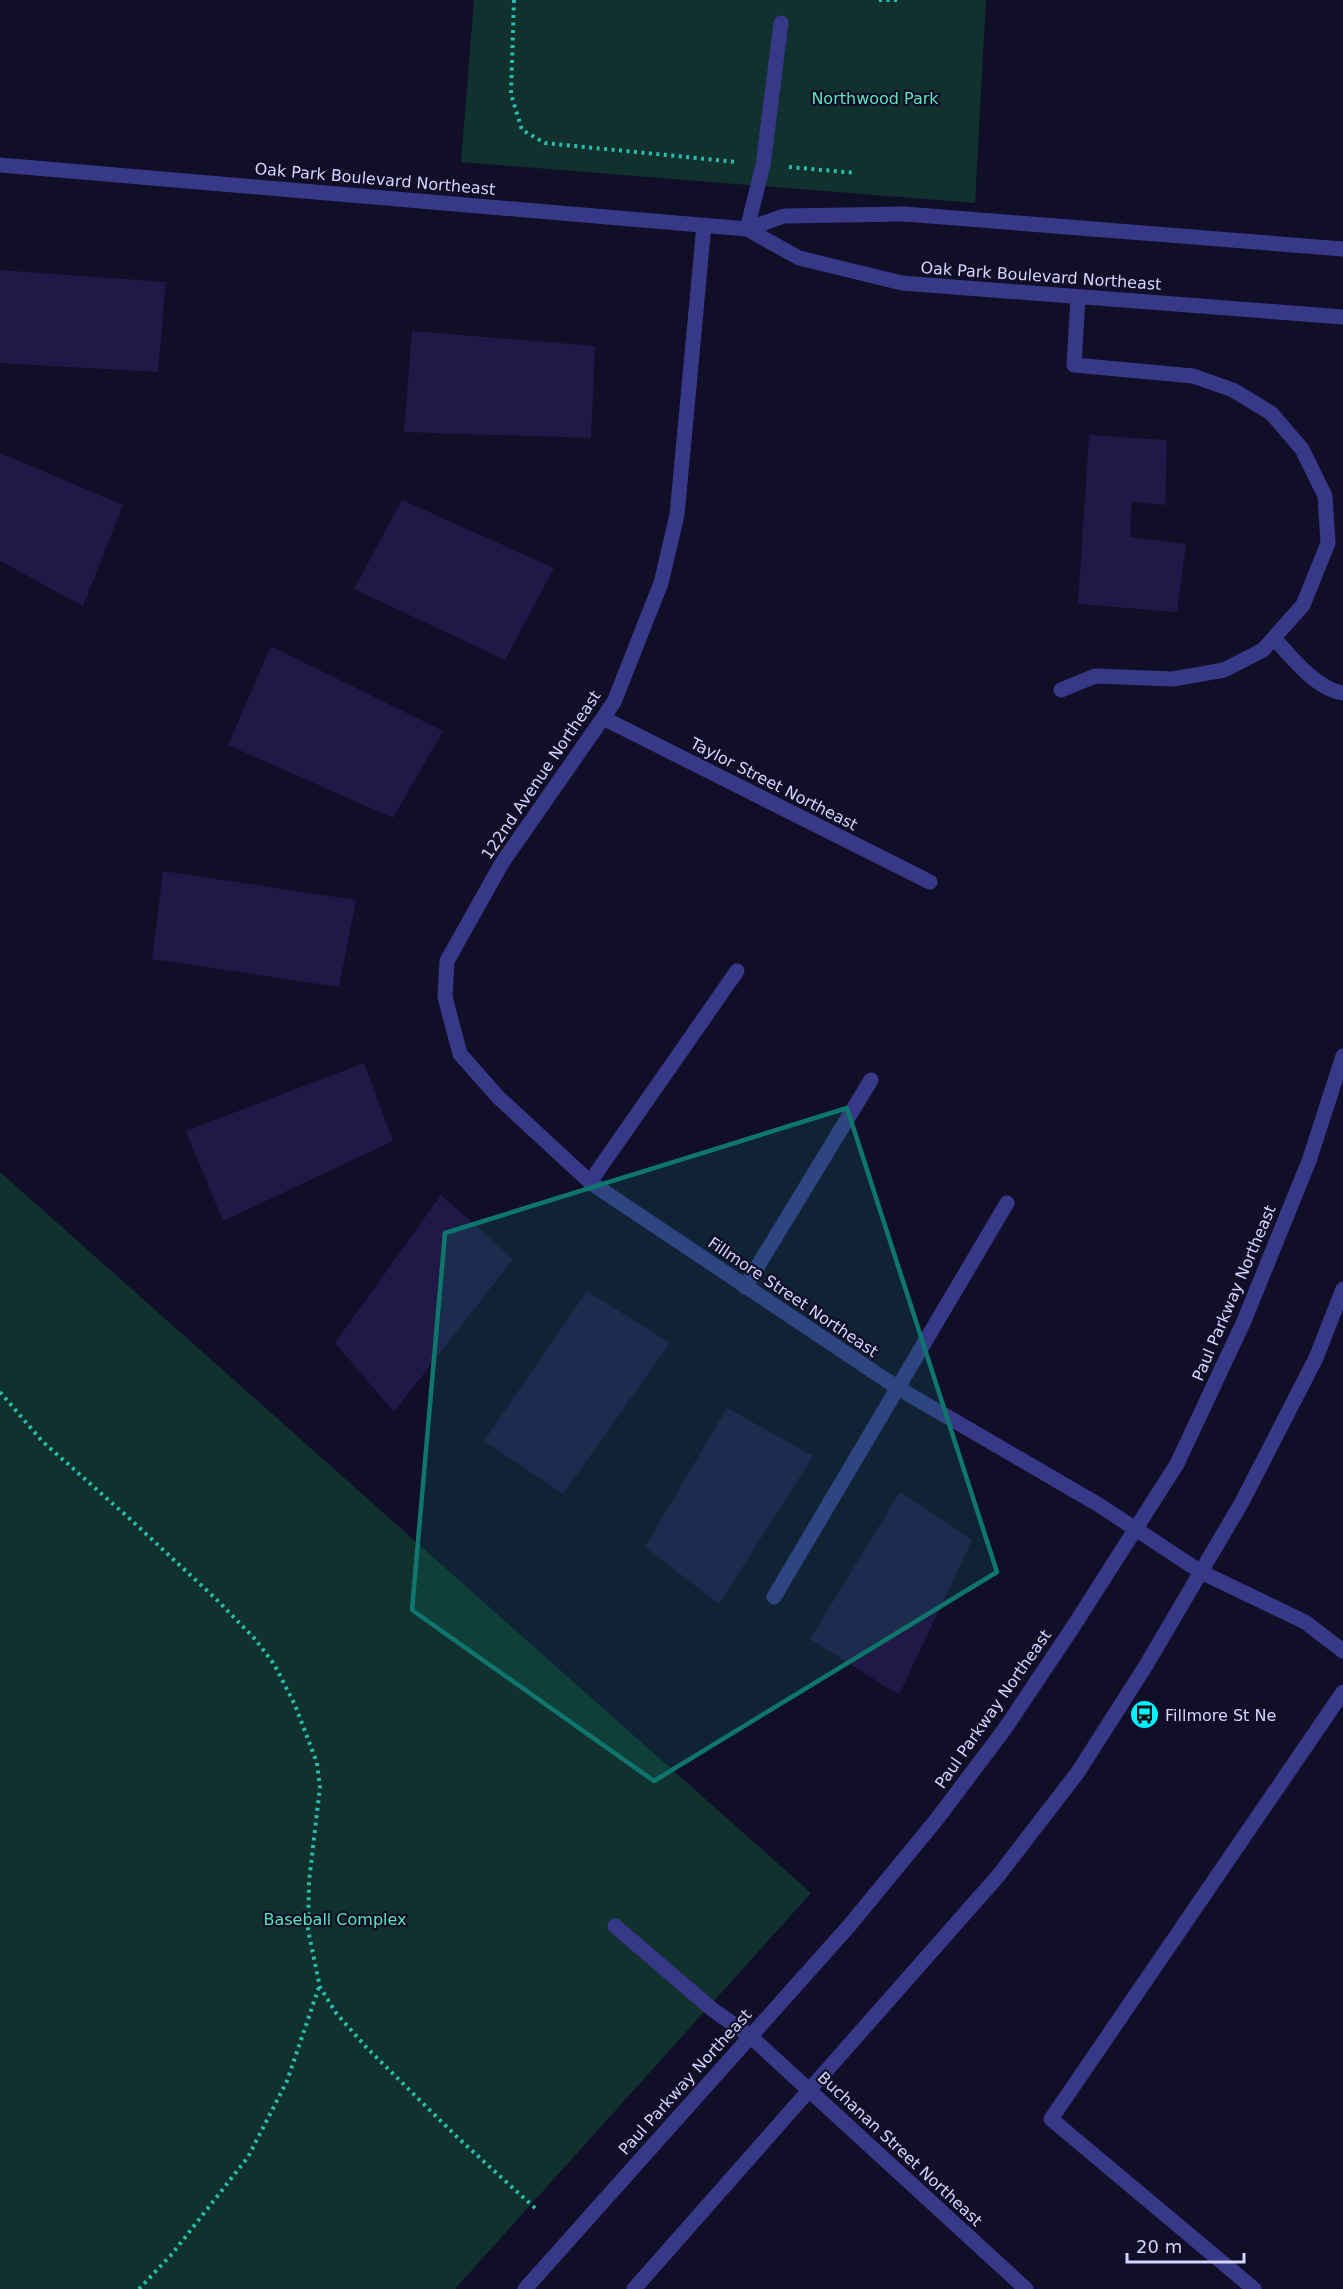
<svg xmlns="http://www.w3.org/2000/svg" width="1343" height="2289" font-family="'DejaVu Sans',sans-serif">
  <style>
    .green { fill: #11312e }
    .building { fill: #201948 }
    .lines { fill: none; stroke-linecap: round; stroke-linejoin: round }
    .path { stroke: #2abdac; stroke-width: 4; stroke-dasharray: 3 4.5; stroke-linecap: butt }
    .minor { stroke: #373988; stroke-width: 15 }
    .marked { fill: #0f766e; fill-opacity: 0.2; stroke: #0f766e; stroke-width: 4.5; stroke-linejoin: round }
    .labels { text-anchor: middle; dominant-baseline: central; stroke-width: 4.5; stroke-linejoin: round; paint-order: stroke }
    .park-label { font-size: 16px; fill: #5ae5ba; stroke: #110e27 }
    .street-label { font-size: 16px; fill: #d6d4ff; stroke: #110e27 }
    .poi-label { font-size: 16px; fill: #d6d4ff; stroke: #110e27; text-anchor: start }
  </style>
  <rect width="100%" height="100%" fill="#110e27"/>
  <path class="green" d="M474 0H986L975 203 461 162Z
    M0 1172 811 1893 455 2289H0Z"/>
  <path class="building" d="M0 270 166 282 158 372 0 363Z
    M412 331 595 346 591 438 404 432Z
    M1089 435 1167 440 1165 505 1132 502 1130 537 1186 544 1177 612 1078 604Z
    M0 453 123 505 83 606 0 561Z
    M402 500 554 568 505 660 354 589Z
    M271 646 443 731 393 818 228 745Z
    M163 871 356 900 339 987 152 959Z
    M364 1063 393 1141 223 1221 186 1131Z
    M441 1195 513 1259 394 1412 335 1343Z
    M587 1291 670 1343 563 1494 484 1441Z
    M727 1408 813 1456 719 1604 645 1547Z
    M900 1492 972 1540 899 1695 810 1639Z"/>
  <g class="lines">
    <path class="path" d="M514 0 511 94 522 130 545 143 736 162
      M879 0H898
      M789 167 856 173
      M0 1392 42 1441 130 1519 216 1599 255 1639 274 1664 295 1705 317 1763 320 1787 309 1881 308 1930 320 1987 336 2013 366 2047 457 2137 536 2209
      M139 2289 172 2254 248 2157 287 2081 319 1987"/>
    <path class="minor" d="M0 165 747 229 799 258 902 283 1343 317
      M704 225 677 515 661 583 614 702 502 863 447 961 445 997 460 1054 498 1097 590 1182 606 1193 898 1388 1099 1505 1201 1572 1305 1622 1343 1651
      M747 229 784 216 905 214 1343 249
      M747 229 763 165 781 23
      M1274 638C1291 657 1316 689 1343 693
      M1061 690 1095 676 1173 679 1224 670 1263 650 1303 605 1328 543 1325 496 1302 449 1271 413 1233 390 1193 376 1074 365 1078 297
      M603 718 930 882
      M590 1182 737 971
      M745 1287 871 1080
      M774 1597 1007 1203
      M615 1926 713 2010 750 2036 1026 2289
      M525 2289 849 1926 937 1819 1004 1730 1073 1627 1177 1464 1244 1321 1309 1161 1343 1056
      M634 2289 998 1876 1078 1772 1145 1667 1242 1502 1316 1358 1343 1289
      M1254 2289 1051 2119 1343 1692"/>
  </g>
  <path class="marked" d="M847 1108 997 1572 654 1781 412 1610 445 1233Z"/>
  <defs>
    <symbol id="bus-disc" viewBox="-11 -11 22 22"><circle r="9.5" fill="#00f3ff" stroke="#110e27"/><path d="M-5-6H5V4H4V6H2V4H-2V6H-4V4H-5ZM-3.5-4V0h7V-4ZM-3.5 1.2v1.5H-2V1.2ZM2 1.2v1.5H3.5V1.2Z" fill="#111"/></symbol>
  </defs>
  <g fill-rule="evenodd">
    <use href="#bus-disc" x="1128" y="1698" width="33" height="33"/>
  </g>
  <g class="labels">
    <g class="park-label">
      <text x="875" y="98">Northwood Park</text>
      <text x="335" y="1919">Baseball Complex</text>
    </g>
    <g class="street-label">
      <text transform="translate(375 179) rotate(5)">Oak Park Boulevard Northeast</text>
      <text transform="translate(1041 276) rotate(4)">Oak Park Boulevard Northeast</text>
      <text transform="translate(541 775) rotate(-56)">122nd Avenue Northeast</text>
      <text transform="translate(774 784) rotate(27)">Taylor Street Northeast</text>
      <text transform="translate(1234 1293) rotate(-67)">Paul Parkway Northeast</text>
      <text transform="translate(793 1297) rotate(34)">Fillmore Street Northeast</text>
      <text transform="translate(993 1709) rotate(-55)">Paul Parkway Northeast</text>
      <text transform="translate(685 2082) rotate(-48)">Paul Parkway Northeast</text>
      <text transform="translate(900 2149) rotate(43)">Buchanan Street Northeast</text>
    </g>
    <g class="poi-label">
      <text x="1165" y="1715">Fillmore St Ne</text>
    </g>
  </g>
  <path d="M1127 2253v9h117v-9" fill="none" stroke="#d6d4ff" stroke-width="3"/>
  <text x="1136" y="2253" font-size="18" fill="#d6d4ff" stroke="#110e27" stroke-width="4.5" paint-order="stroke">20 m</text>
</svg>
